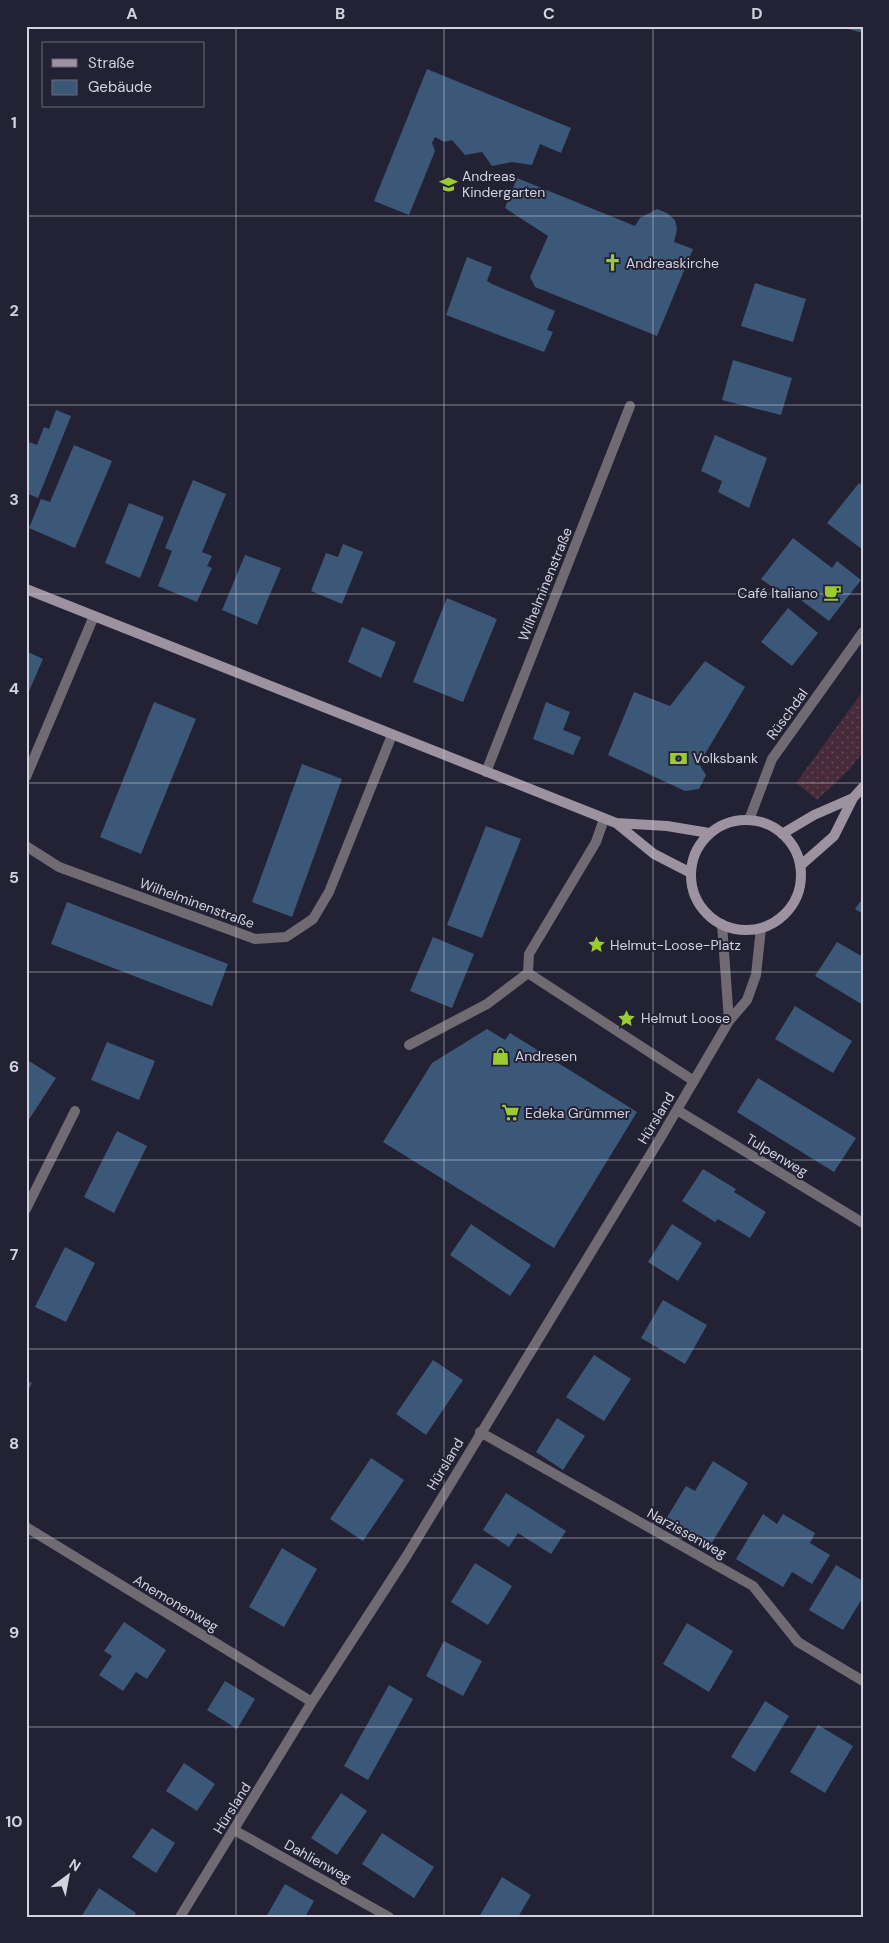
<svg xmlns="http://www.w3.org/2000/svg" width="889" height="1943" font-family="'DM Sans',sans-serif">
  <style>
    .grass { fill: url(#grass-dots) }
    .building { fill: #3c5878 }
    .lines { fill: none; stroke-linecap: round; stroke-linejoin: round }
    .lane { stroke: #706a73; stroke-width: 10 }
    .street { stroke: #706a73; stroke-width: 10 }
    .secondary { stroke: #9c92a0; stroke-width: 10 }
    .grid { fill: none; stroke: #d3d3df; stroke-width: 1; stroke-opacity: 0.55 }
    .labels { text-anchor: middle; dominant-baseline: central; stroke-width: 4; stroke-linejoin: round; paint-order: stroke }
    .poi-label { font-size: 14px; fill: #d3d3df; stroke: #222234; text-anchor: start }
    .street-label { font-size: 14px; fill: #d3d3df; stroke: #222234 }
    .neatline { fill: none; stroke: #d3d3df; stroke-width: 2 }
    .grid-label { font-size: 16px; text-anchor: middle; font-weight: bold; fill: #d3d3df }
  </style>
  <defs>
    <pattern id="grass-dots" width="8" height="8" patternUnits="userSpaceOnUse" patternTransform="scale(1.25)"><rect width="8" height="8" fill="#482b3a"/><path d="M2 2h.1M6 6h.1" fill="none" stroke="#624956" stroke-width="1.8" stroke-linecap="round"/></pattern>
  </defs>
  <rect width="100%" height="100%" fill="#222234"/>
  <path class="grass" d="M863 691V752L850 769 817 800 796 783Z"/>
  <path class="building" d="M841 26H863V33L841 27Z
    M427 69 571 128 561 153 540 144 532 165 512 162 492 166 482 152 465 155 452 140 444 142 435 137 432 143 435 151 409 215 374 201Z
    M517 178 635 226 640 218 657 209 667 213 675 220 677 229 674 242 693 249 657 336 535 287 530 277 548 236 505 208Z
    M467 257 492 267 487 281 492 284 555 311 547 330 553 332 544 352 446 315Z
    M755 283 806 299 793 342 741 326Z
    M733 360 792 378 781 415 722 400Z
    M56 410 71 416 38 498 26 493V441L37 445 44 427 49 429Z
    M715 435 767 458 749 508 718 492 722 481 701 471Z
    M74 445 112 461 75 548 29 528 41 499 50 502Z
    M193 480 226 494 202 552 212 556 207 566 212 568 197 602 158 586 172 551 165 548Z
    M859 483 863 486V550L827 523Z
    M129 503 164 517 140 578 105 563Z
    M793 538 832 568 837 561 861 580 829 621 789 591 785 596 761 579Z
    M343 544 363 552 342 604 311 591 326 553 338 557Z
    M245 555 281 568 257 625 222 610Z
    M447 598 497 619 463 702 413 682Z
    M788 608 818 633 792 666 761 642Z
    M362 627 396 642 381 678 348 662Z
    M26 651 43 659 26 698Z
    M705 661 745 687 699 764 706 775 699 789 685 791 608 755 634 692 670 706Z
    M154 702 196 719 141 854 100 837Z
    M546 702 570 712 563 730 581 737 573 755 533 739Z
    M302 764 342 779 292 917 252 902Z
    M486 826 521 839 482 938 447 925Z
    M863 898V914L855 909Z
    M67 902 228 964 212 1006 51 944Z
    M433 937 474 954 452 1008 410 991Z
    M837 942 863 957V1005L815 976Z
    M795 1006 852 1041 833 1073 775 1039Z
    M487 1029 505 1040 510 1033 637 1112 554 1248 383 1142 432 1063Z
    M107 1042 155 1061 139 1100 91 1080Z
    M26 1059 56 1078 26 1124Z
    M758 1078 856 1138 834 1172 737 1112Z
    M117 1131 147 1146 114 1213 84 1197Z
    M703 1169 736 1189 734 1192 766 1212 750 1238 718 1219 715 1222 682 1201Z
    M471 1224 531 1265 510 1296 450 1255Z
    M672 1224 702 1243 678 1281 648 1262Z
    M65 1247 95 1263 66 1322 35 1307Z
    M663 1300 707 1325 685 1364 641 1338Z
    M594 1355 631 1379 604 1421 566 1397Z
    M433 1360 463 1380 426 1435 396 1414Z
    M26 1380 32 1383 26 1394Z
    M557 1418 585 1436 563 1470 536 1452Z
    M371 1458 404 1480 363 1541 330 1519Z
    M713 1461 748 1483 707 1551 663 1524 686 1486 695 1491Z
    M506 1493 566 1531 551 1554 518 1533 509 1547 483 1530Z
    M763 1514 777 1524 783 1514 815 1533 810 1543 830 1555 812 1584 792 1572 783 1587 736 1559Z
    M282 1548 317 1569 284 1627 249 1607Z
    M475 1563 512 1586 488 1625 451 1602Z
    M836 1565 863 1581V1597L843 1630 809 1610Z
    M124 1622 166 1650 147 1679 136 1672 123 1691 99 1675 112 1656 104 1651Z
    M687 1623 733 1651 709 1692 663 1664Z
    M444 1641 482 1661 463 1696 426 1676Z
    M225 1681 255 1699 237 1729 207 1710Z
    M389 1685 413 1699 368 1780 344 1766Z
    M765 1701 789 1716 755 1772 731 1757Z
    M818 1725 853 1746 825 1793 790 1772Z
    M184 1763 215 1784 197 1811 166 1791Z
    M341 1793 367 1811 337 1855 311 1838Z
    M152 1828 175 1843 156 1873 132 1857Z
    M382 1833 434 1867 414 1898 362 1864Z
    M502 1877 531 1895 518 1917H479Z
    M285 1884 314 1901 305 1917H266Z
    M99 1888 136 1913 133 1917H81Z"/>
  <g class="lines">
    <path class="lane" d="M486 772 630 406
      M604 819 596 842 529 954 528 973 694 1081
      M409 1045 487 1004 528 973"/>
    <path class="street" d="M26 777 94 616
      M749 820 772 759 863 632
      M26 846 59 867 255 939 286 937 313 919 329 892 392 735
      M722 924 729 1021
      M677 1110 863 1223
      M26 1209 75 1111
      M480 1432 753 1586 798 1642 863 1681
      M26 1527 312 1702
      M234 1830 389 1917
      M180 1917 312 1702 406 1557 661 1137 729 1021 747 1000 756 975 761 928"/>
    <path class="secondary" d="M26 589 616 823 667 826 709 833
      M691 875a55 55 0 1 1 110 0a55 55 0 1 1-110 0Z
      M616 823 654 854 691 873
      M782 834 814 815 853 798
      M800 866 834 836 853 798 863 787"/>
  </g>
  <path class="grid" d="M236 26V1917M444 26V1917M653 26V1917M26 216H863M26 405H863M26 594H863M26 783H863M26 972H863M26 1160H863M26 1349H863M26 1538H863M26 1727H863"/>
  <defs>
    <symbol id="school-bare" viewBox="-9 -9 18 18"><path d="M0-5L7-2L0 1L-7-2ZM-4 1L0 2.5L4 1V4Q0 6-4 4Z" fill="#9bcb33" stroke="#222234" stroke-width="2.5" paint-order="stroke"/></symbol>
    <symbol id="church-bare" viewBox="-9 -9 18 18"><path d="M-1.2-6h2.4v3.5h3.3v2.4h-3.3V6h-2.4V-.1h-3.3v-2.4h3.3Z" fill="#9bcb33" stroke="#222234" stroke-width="2.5" paint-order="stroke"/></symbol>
    <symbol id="cafe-bare" viewBox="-9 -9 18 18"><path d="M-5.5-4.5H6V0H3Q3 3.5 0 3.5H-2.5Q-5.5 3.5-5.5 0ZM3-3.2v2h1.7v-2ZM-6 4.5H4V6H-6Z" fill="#9bcb33" stroke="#222234" stroke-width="2.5" paint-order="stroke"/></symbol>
    <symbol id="bank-bare" viewBox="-9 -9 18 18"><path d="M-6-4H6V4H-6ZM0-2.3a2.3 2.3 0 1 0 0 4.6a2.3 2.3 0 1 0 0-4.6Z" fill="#9bcb33" stroke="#222234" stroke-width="2.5" paint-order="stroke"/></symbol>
    <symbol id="sight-bare" viewBox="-9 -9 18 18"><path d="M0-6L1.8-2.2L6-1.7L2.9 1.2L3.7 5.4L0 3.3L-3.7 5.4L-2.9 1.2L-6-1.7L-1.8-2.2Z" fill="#9bcb33" stroke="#222234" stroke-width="2.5" paint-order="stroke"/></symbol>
    <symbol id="shop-bare" viewBox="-9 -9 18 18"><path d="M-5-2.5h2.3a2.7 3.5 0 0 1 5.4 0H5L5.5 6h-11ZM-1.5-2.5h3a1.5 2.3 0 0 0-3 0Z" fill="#9bcb33" stroke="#222234" stroke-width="2.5" paint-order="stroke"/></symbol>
    <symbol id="supermarket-bare" viewBox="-9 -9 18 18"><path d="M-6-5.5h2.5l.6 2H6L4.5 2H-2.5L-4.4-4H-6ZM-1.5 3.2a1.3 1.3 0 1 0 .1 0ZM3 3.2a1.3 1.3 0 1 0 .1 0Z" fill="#9bcb33" stroke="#222234" stroke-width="2.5" paint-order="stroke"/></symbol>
  </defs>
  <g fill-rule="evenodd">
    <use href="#school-bare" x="436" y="172" width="25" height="25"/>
    <use href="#church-bare" x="600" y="250" width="25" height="25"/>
    <use href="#cafe-bare" x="820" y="580" width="25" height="25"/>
    <use href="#bank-bare" x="666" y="746" width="25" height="25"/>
    <use href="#sight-bare" x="584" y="932" width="25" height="25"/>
    <use href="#sight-bare" x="614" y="1006" width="25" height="25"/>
    <use href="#shop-bare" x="488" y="1044" width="25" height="25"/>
    <use href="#supermarket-bare" x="498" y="1100" width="25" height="25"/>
  </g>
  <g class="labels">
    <g class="poi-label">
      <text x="462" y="176">Andreas<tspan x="462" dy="16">Kindergarten</tspan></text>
      <text x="626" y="263">Andreaskirche</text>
      <text x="818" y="593" text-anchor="end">Café Italiano</text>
      <text x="693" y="758">Volksbank</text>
      <text x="610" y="945">Helmut-Loose-Platz</text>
      <text x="641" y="1018">Helmut Loose</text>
      <text x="515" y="1056">Andresen</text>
      <text x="525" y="1113">Edeka Grümmer</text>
    </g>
    <g class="street-label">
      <text transform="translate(545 584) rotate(-68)">Wilhelminenstraße</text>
      <text transform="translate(787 714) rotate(-54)">Rüschdal</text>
      <text transform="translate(197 903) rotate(20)">Wilhelminenstraße</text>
      <text transform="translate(656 1118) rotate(-59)">Hürsland</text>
      <text transform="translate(777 1155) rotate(31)">Tulpenweg</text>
      <text transform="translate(445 1464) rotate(-59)">Hürsland</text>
      <text transform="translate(687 1533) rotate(29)">Narzissenweg</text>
      <text transform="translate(176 1603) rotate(31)">Anemonenweg</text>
      <text transform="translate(232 1808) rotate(-58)">Hürsland</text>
      <text transform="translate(318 1861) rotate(29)">Dahlienweg</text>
    </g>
  </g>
  <rect width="889" height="1943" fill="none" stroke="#222234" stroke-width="55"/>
  <rect x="42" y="42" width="162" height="65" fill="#222234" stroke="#696978"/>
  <rect x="52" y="59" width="25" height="8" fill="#9c92a0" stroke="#696978"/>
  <text x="88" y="68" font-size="15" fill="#d3d3df">Straße</text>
  <rect x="52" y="80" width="25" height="15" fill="#3c5878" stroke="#696978"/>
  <text x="88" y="92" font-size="15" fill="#d3d3df">Gebäude</text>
  <g transform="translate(68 1876) rotate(32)" stroke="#222234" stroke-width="4" paint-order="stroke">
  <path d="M0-4L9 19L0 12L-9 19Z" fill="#d3d3df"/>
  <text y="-8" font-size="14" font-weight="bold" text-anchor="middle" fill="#d3d3df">N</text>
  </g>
  <rect x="28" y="28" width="834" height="1888" class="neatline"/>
  <g class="grid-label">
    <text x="132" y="19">A</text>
    <text x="340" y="19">B</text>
    <text x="549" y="19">C</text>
    <text x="757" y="19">D</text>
    <text x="14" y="128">1</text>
    <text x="14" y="316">2</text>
    <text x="14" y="505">3</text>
    <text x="14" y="694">4</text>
    <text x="14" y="883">5</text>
    <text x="14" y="1072">6</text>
    <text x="14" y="1260">7</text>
    <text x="14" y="1449">8</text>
    <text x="14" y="1638">9</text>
    <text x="14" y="1827">10</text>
  </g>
</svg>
